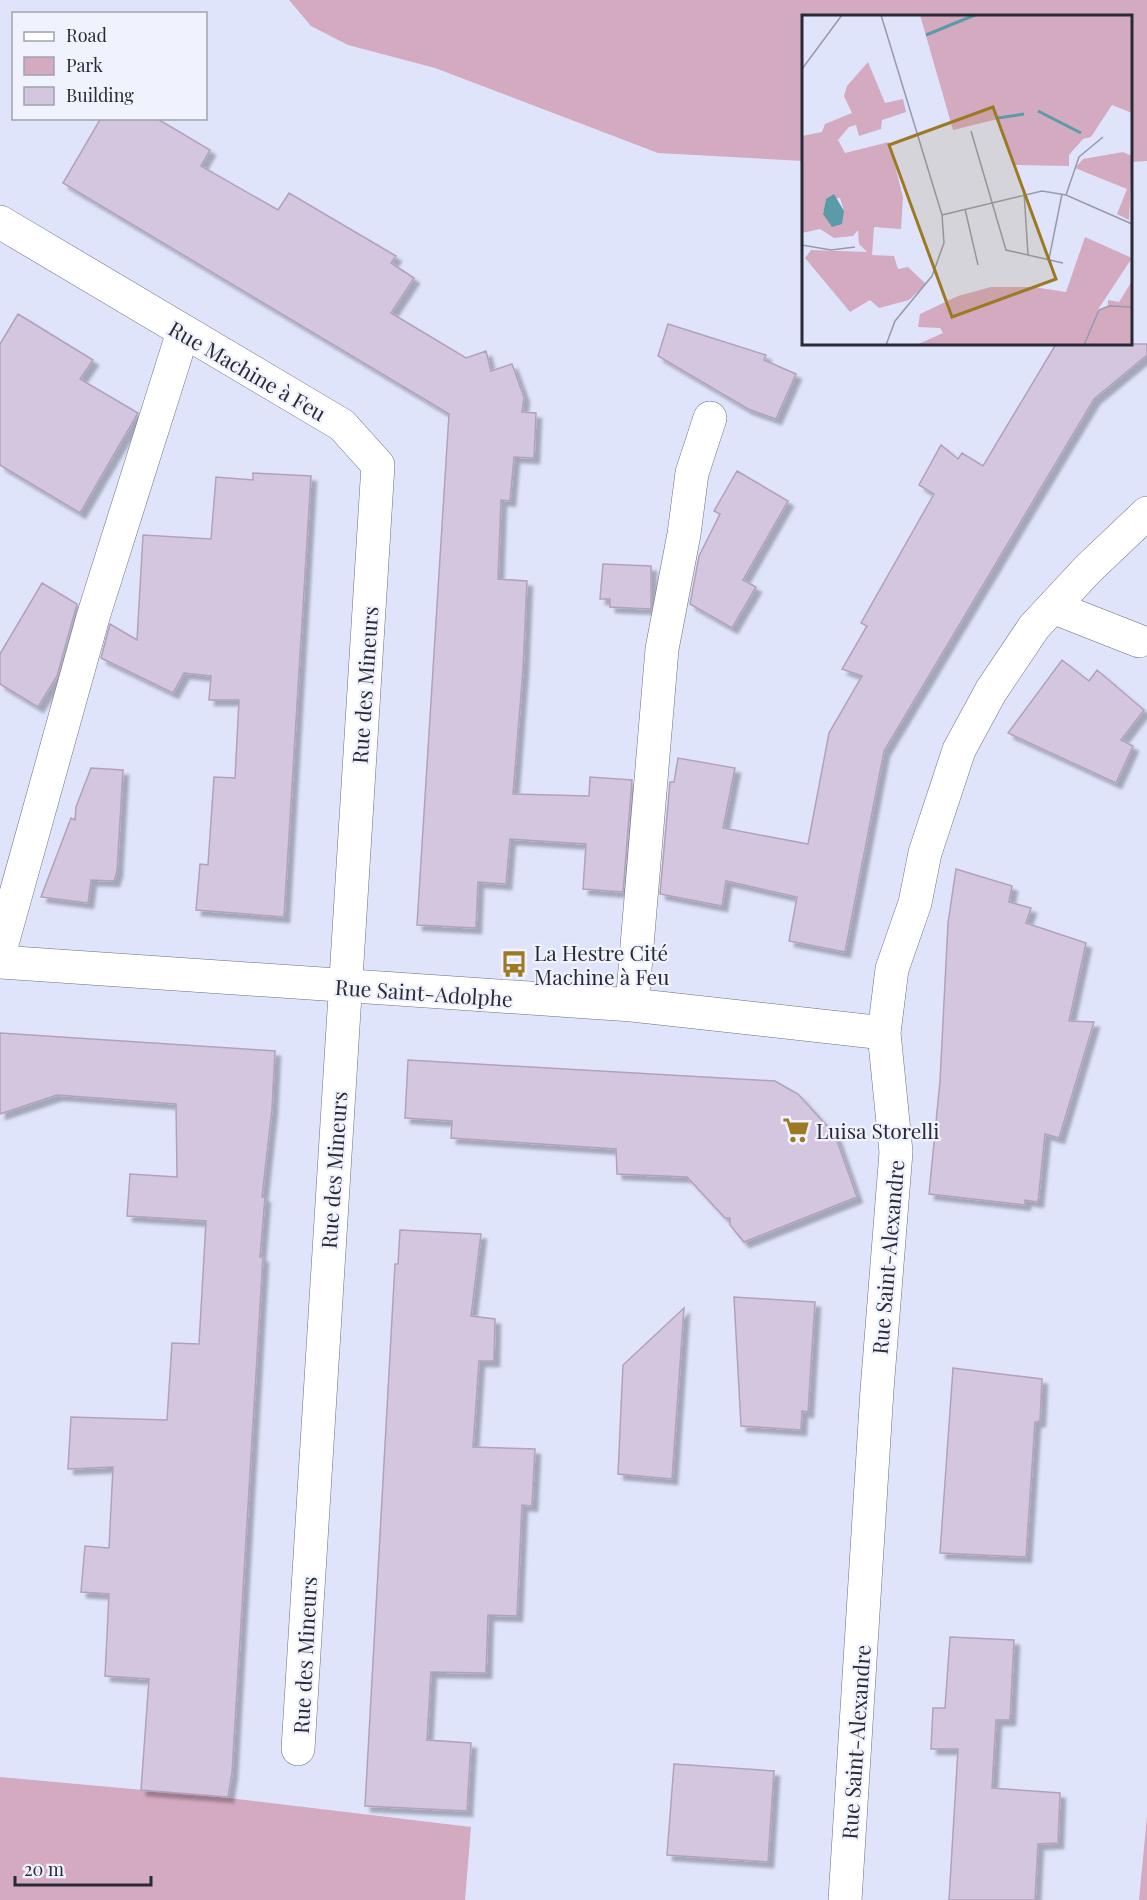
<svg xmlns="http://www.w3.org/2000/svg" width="1147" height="1900" font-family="'Playfair Display',serif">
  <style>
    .green { fill: #d3aac0 }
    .building { fill: #d5c6e0; stroke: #b1a2bb; stroke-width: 1.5; filter: url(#shadow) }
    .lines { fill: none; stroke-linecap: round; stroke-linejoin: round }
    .minor-casing { stroke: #6a6e87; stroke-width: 34 }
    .minor { stroke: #fff; stroke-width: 33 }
    .labels { text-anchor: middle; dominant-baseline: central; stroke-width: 4.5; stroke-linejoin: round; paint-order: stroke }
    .street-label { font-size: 21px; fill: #292a35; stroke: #f0f2fe }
    .poi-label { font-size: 21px; fill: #292a35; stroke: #f0f2fe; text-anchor: start }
    .inset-river { fill: none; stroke: #5b9ba8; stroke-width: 3 }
    .inset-road { fill: none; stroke: #979aac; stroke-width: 1.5 }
    .view { fill: #9d7924; fill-opacity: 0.15; stroke: #9d7924; stroke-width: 3 }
    .inset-edge { fill: none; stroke: #292a35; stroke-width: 3 }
  </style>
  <defs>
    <filter id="shadow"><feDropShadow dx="5.5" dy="5.5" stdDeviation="1.5" flood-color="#0004"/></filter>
  </defs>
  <rect width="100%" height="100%" fill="#e0e4fb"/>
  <path class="green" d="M289 0H1147V161L1131 162 1130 16H804L803 161 658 153 435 68 348 45 311 26Z
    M0 1777 220 1797 471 1827 465 1900H0Z
    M1147 1816V1900H1139Z"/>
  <path class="building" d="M101 118H156L210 150 201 166 278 210 289 193 396 256 391 263 414 278 391 313 466 358 486 351 491 371 512 364 524 397 522 412 536 413 534 458 514 457 510 501 501 500 498 579 527 581 523 670 513 794 589 796 590 777 632 780 623 892 583 889 586 844 510 839 506 884 478 882 476 928 417 925 449 414 63 183Z
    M18 314 93 360 80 379 138 413 80 513 0 465V344Z
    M668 324 766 355 764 360 796 374 776 419 748 409 658 356Z
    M1056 344H1147V355L1094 399 884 751 845 952 789 941 797 897 726 881 722 906 660 894 670 782H674L678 758 735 768 723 828 808 844 829 733 862 676 842 669 867 626 861 623 934 494 919 485 941 445 958 459 962 453 983 466Z
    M737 471 788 501 743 580 756 587 732 628 690 604 699 556 720 514 714 511Z
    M253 473 311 476 284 917 196 910 200 864 208 865 214 777 235 778 239 700H209L211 676 184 673 173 693 101 658 110 624 137 640 143 535 211 539 216 477 253 480Z
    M603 564 651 566V609L610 607V599H600Z
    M42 583 77 604 57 676 38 707 0 684V654Z
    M1062 660 1089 681 1097 670 1144 710 1121 740 1133 746 1116 783 1008 733Z
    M91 768 123 770 117 871 114 881 91 880 88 903 41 897 71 818 75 820 76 807Z
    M956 869 1012 886 1009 902 1031 908 1026 923 1086 943 1069 1021 1094 1022 1059 1138 1045 1134 1038 1202 1025 1200V1205L929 1194 940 1081 948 923Z
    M0 1033 275 1051 272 1109 262 1197H265L260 1257H263L232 1773 228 1797 141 1790 149 1679 105 1676 109 1594 81 1592 85 1546 109 1548 113 1467 68 1469 71 1417 167 1420 172 1343 199 1344 206 1221 127 1216 130 1174 177 1177 176 1104 57 1095 0 1114Z
    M408 1060 775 1081 798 1094 835 1135 857 1197 744 1242 730 1225V1218H725L687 1177 617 1174 616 1149 451 1138 452 1121 405 1118Z
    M400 1230 481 1234 471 1316 495 1319 494 1361H479L473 1447 535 1449 532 1506 522 1505 517 1616 488 1615 486 1673 431 1672 427 1740 471 1743 467 1811 365 1806 395 1264H398Z
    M734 1297 815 1302 808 1412 802 1411 801 1430 741 1426Z
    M684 1308 672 1479 618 1474 623 1365Z
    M953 1368 1042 1379 1040 1421 1035 1422 1026 1557 940 1553Z
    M950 1637 1014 1640 1010 1720H996L992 1788 1060 1793 1058 1843 1038 1844 1035 1900H949L958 1749H931L933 1708H945Z
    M674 1764 774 1771 768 1862 667 1855Z"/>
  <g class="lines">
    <defs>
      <path id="minor" d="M0 222 342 425 378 465 298 1749
        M1055 608 1139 641
        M0 951 93 617 183 332
        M0 962 632 1005 884 1033
        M632 1005 662 649 684 534 692 473 710 418
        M845 1900 877 1390 896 1152 884 1033 892 969 915 903 925 853 959 750 991 691 1034 627 1088 569 1147 513"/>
    </defs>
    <use href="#minor" class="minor-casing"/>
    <use href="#minor" class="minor"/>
  </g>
  <defs>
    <symbol id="bus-bare" viewBox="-9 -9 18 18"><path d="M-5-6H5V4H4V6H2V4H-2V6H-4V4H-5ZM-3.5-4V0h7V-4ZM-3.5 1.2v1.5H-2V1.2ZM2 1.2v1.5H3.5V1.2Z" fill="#9d7924" stroke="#f0f2fe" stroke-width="2.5" paint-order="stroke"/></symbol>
    <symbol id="supermarket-bare" viewBox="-9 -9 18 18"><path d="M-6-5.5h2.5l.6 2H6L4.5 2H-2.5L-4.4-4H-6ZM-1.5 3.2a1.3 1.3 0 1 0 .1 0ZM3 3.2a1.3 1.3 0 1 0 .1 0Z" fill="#9d7924" stroke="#f0f2fe" stroke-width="2.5" paint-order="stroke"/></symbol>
  </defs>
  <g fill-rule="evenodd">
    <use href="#bus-bare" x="495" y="945" width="38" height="38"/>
    <use href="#supermarket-bare" x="777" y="1111" width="38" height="38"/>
  </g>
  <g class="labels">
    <g class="street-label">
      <text transform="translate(248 370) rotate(30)">Rue Machine à Feu</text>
      <text transform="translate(364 685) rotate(-86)">Rue des Mineurs</text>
      <text transform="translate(424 992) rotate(4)">Rue Saint-Adolphe</text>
      <text transform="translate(333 1170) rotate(-86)">Rue des Mineurs</text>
      <text transform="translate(887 1257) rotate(-85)">Rue Saint-Alexandre</text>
      <text transform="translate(304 1655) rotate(-87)">Rue des Mineurs</text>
      <text transform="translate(855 1742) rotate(-86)">Rue Saint-Alexandre</text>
    </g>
    <g class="poi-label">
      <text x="534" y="952">La Hestre Cité<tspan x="534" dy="24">Machine à Feu</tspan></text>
      <text x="816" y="1130">Luisa Storelli</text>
    </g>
  </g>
  <g transform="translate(802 15)">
    <rect width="330" height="330" fill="#e0e4fb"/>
    <path d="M118 0H330V98L310 90 289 122 281 124 267 140V151L212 150 196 104 151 115ZM66 47 83 88 101 84 104 97 80 105 79 114 57 121 54 110 47 112 36 125 43 138 87 127 101 182 99 214 72 212 70 240 92 241 96 254 106 252 124 269 107 285 77 293 68 285 48 297 3 243 9 235 65 237 57 229 56 215 51 221 32 223 18 214 0 218V121L20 117 23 109 50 98 42 81 45 71ZM38 183 42 196 21 199 24 184ZM321 137 330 141 327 205 315 199 325 174 273 153 281 144ZM283 222 330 243 295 296 306 291V285L317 287 330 266V330H114L141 318 138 313 116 312 118 299 156 281 189 272H232L264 277Z" fill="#d3aac0" fill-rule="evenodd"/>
    <path d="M32 179 42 196 40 209 30 212 21 199 24 184Z" fill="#5b9ba8"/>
    <path class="inset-river" d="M124 20 173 0M236 96 279 118M196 103 222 99"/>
    <path class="inset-road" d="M79 0 140 200 142 228 130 261 93 306 84 330M0 54 40 0M169 116 204 235 261 248M222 177 226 240M264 180 277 142 301 122M163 194 176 250M140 200 240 176 264 180 330 209M0 230 29 235 53 232M247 244 260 179M282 330 297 295 307 291 330 292"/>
    <path class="view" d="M191 92 254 264 150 302 87 130Z"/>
    <rect width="330" height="330" class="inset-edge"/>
  </g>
  <rect x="12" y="12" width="195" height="108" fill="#f0f2fe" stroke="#a0a2ae" stroke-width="1.5"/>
  <rect x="24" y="32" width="30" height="9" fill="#ffffff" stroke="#a0a2ae" stroke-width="1.5"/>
  <text x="66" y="42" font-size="18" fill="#292a35">Road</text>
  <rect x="24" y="57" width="30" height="18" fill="#d3aac0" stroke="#a0a2ae" stroke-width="1.5"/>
  <text x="66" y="72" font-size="18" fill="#292a35">Park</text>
  <rect x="24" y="87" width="30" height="18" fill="#d5c6e0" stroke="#a0a2ae" stroke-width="1.5"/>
  <text x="66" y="102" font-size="18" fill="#292a35">Building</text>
  <path d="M15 1876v9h136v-9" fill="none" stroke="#292a35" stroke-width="3"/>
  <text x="24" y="1876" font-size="18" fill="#292a35" stroke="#f0f2fe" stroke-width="4.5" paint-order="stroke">20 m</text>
</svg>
